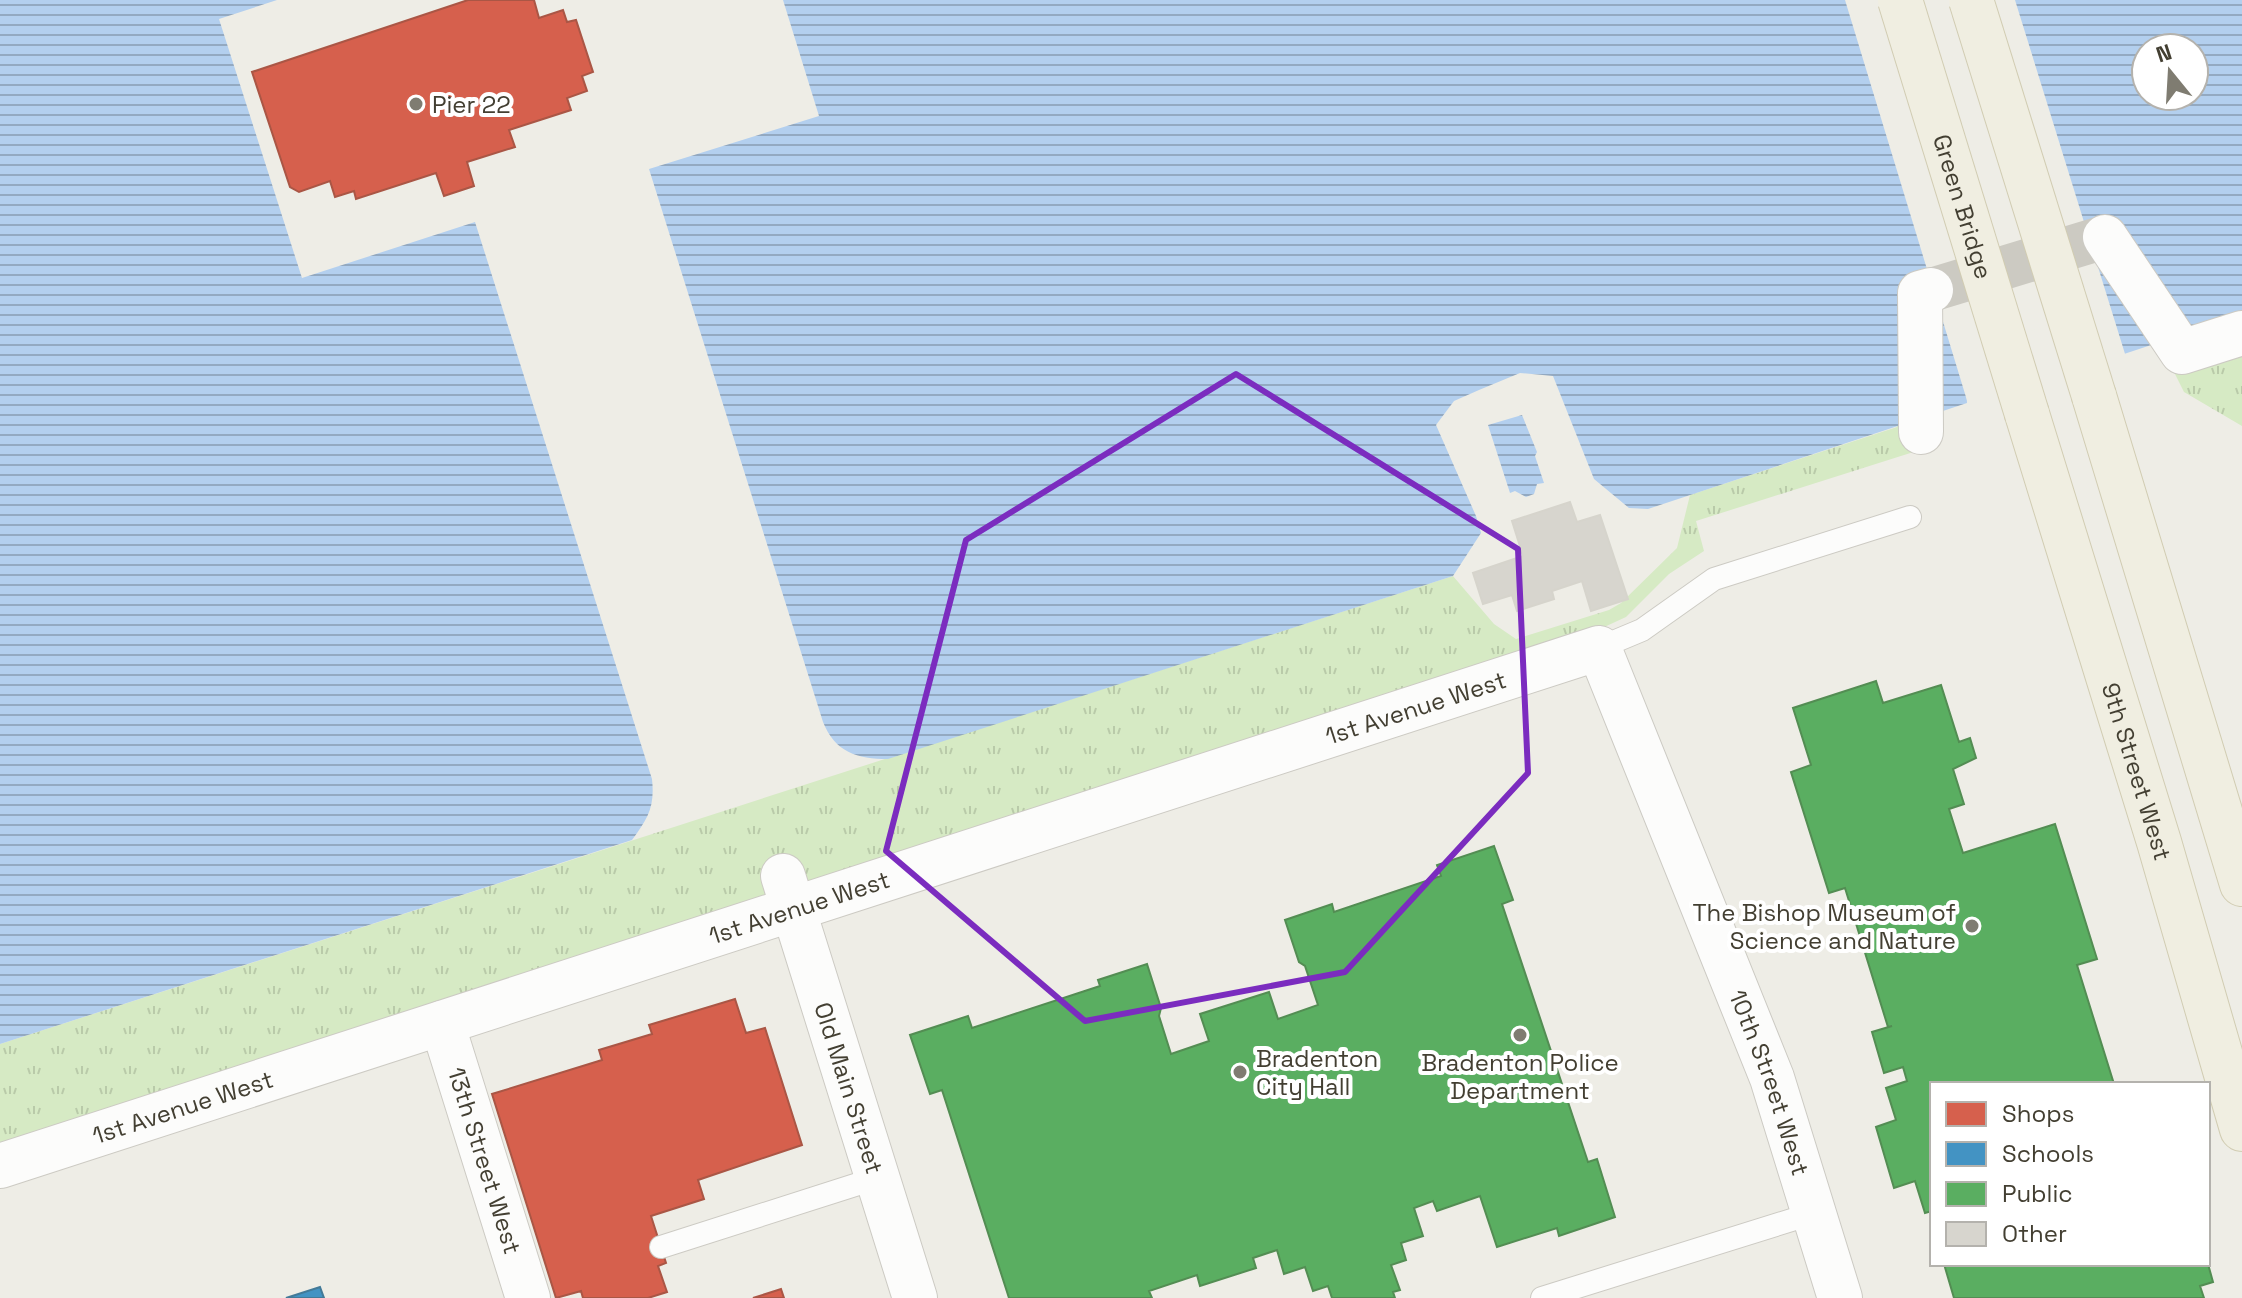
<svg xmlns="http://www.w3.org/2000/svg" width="2242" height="1298" font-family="'Space Grotesk',sans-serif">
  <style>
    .grass { fill: url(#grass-tufts) }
    .water { fill: url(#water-rules); fill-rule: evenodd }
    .pier { fill: #eeede6 }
    .shops { fill: #d6604d; stroke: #aa5645; stroke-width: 2 }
    .schools { fill: #4393c3; stroke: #437a98; stroke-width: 2 }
    .public { fill: #5aae61; stroke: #538d53; stroke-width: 2 }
    .building { fill: #d7d5ce; stroke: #d6d4cc; stroke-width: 2 }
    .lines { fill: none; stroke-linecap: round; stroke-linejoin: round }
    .street-tunnel { stroke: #cccac2; stroke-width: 44; stroke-dasharray: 44 22; stroke-linecap: butt }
    .lane-casing { stroke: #cccac3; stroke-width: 24 }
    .street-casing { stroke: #cccac3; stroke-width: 46 }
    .primary-casing { stroke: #d1ccb2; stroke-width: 46 }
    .lane { stroke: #fcfcfb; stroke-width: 22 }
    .street { stroke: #fcfcfb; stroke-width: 44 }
    .primary { stroke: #f0eee1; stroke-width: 44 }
    .primary-bridge-casing { stroke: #d1ccb2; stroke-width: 46; stroke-linecap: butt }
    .primary-bridge { stroke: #f0eee1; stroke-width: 44 }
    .marked { fill: none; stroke: #7b2cbf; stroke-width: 6; stroke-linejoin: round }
    .poi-dot { fill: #7f7c71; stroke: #fff; stroke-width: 3 }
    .labels { text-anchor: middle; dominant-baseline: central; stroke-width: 8; stroke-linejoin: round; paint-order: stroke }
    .poi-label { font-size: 24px; fill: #433f32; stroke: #fff; text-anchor: start }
    .street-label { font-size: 24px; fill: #433f32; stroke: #fff }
  </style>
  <defs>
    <pattern id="grass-tufts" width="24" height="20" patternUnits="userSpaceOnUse" patternTransform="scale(2)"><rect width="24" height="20" fill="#d6eac4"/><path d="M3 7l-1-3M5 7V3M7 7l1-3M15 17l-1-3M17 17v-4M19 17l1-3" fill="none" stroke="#b9caa9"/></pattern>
    <pattern id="water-rules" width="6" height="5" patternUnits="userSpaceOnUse" patternTransform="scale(2)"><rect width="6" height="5" fill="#b3cfee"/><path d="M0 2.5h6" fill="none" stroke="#93a9c1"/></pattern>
  </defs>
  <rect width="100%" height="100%" fill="#eeede6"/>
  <path class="grass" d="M2112 224 2133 230 2159 274 2169 286 2164 306 2187 333 2242 315V426L2184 392 2154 332 2119 282 1931 340 1933 396 1923 449 1696 521 1704 551 1669 574 1626 617 1589 634 1049 825 0 1166V1044L1453 576 1494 624 1516 639 1609 610 1621 603 1677 548 1690 495 1897 427 1893 308 1912 284Z"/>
  <path class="water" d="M0 0H277L219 19 302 278 475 222 652 779C655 807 648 818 632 840L0 1044Z
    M783 0H2242V315L2124 354 2101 305 1964 349 1967 403 1648 509 1629 508 1594 479 1553 376 1520 373 1479 390 1454 401 1436 425 1476 516 1481 533 1453 576 888 759C857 759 835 752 823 722L649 169 819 116ZM2146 48H2194V96H2146Z
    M1522 415 1537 452 1535 456 1544 483 1537 484 1534 494 1526 497 1515 491 1510 493 1488 425Z"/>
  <path class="pier" d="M1845 0H2015L2126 357 2120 356 2098 309 1968 351 1971 403 1969 407Z"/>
  <path class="shops" d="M468 0H534L539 18 563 10 567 22 576 20 593 72 582 76 587 91 567 98 571 110 509 130 515 147 467 162 474 186 444 196 436 173 356 199 354 191 335 197 330 181 299 192 290 187 252 72Z
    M735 999 746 1033 765 1028 802 1145 698 1180 704 1199 651 1216 666 1263 658 1266 667 1292 648 1298H583L581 1291 556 1298 492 1094 602 1060 599 1050 652 1034 649 1025Z
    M781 1289 784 1298H753Z"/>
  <path class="schools" d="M320 1287 324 1298H286Z"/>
  <path class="public" d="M1876 681 1883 703 1941 685 1959 742 1970 738 1976 758 1953 769 1964 804 1949 809 1963 853 2055 824 2097 959 2077 965 2114 1084H1932V1211L1925 1213 1915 1181 1894 1188 1876 1127 1896 1120 1886 1088 1907 1081 1903 1067 1884 1073 1872 1032 1892 1026 1888 1027 1845 888 1829 893 1791 772 1811 765 1793 708Z
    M1494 846 1513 900 1502 904 1588 1162 1597 1159 1615 1217 1559 1236 1557 1228 1497 1247 1480 1196 1437 1211 1433 1201 1414 1208 1423 1236 1401 1243 1406 1260 1391 1265 1400 1290 1393 1292 1395 1298H1332L1328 1286 1313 1291 1305 1267 1284 1274 1277 1250 1253 1258 1256 1268 1200 1286 1197 1275 1149 1291 1152 1298H1009L942 1090 930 1094 910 1035 968 1016 972 1028 1100 986 1098 980 1147 964 1161 1008 1159 1016 1171 1054 1209 1041 1200 1014 1269 992 1278 1019 1318 1005 1305 966 1299 962 1285 920 1332 904 1334 912 1441 876 1437 865Z
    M1944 1264H2208L2213 1282 2200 1286 2204 1298H1954Z"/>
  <path class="building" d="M1570 502 1577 522 1600 515 1628 599 1591 611 1582 581 1552 591 1554 599 1517 611 1512 595 1483 604 1473 573 1523 556 1512 521Z"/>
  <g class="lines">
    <path class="street-tunnel" d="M1931 290 2105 237"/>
    <defs>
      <path id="lane" d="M1599 648 1642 630 1714 579 1910 517
        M661 1247 877 1178
        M1542 1298 1814 1213"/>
      <g id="street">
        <path d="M2105 237 2182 352 2242 333"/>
        <path d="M1921 432 1920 293 1931 290"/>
        <path id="s1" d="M783 876 915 1298"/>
        <path id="s2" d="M442 1023 528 1298"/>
        <path id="s3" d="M0 1166 1599 648 1772 1078 1840 1298"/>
      </g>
      <g id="primary">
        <path d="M2094 396 2242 884"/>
        <path id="s4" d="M2027 414 2159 842 2242 1129"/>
      </g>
    </defs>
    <use href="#lane" class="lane-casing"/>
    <use href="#street" class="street-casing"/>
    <use href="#primary" class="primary-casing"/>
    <use href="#lane" class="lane"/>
    <use href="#street" class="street"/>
    <use href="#primary" class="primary"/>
    <defs>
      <g id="primary-bridge">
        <path id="s5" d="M1900 0 2027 414"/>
        <path d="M1971 0 2094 396"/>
      </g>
    </defs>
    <use href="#primary-bridge" class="primary-bridge-casing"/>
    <use href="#primary-bridge" class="primary-bridge"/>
  </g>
  <path class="marked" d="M1236 374 1518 549 1528 773 1345 972 1085 1021 886 851 966 540Z"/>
  <g class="poi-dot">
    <circle cx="416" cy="104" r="8"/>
    <circle cx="1972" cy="926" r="8"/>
    <circle cx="1520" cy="1035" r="8"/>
    <circle cx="1240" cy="1072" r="8"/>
  </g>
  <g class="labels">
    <g class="poi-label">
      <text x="432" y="104">Pier 22</text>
      <text x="1956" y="912" text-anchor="end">The Bishop Museum of<tspan x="1956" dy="28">Science and Nature</tspan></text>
      <text x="1256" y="1058">Bradenton<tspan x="1256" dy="28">City Hall</tspan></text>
      <text x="1520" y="1062" text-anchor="middle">Bradenton Police<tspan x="1520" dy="28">Department</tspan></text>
    </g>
    <g class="street-label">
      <text stroke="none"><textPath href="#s5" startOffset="216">Green Bridge</textPath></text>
      <text stroke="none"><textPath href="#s3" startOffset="1488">1st Avenue West</textPath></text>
      <text stroke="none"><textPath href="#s4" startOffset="374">9th Street West</textPath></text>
      <text stroke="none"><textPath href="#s3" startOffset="840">1st Avenue West</textPath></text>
      <text stroke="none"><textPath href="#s3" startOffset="2148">10th Street West</textPath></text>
      <text stroke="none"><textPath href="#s1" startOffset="222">Old Main Street</textPath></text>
      <text stroke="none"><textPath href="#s3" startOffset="192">1st Avenue West</textPath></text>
      <text stroke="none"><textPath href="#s2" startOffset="144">13th Street West</textPath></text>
    </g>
  </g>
  <rect x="1930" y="1082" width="280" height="184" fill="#ffffff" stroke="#b4b2ad" stroke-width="2"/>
  <rect x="1946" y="1102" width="40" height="24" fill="#d6604d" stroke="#b4b2ad" stroke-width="2"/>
  <text x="2002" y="1122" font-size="24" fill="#433f32">Shops</text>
  <rect x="1946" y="1142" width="40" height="24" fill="#4393c3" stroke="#b4b2ad" stroke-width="2"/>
  <text x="2002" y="1162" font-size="24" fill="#433f32">Schools</text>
  <rect x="1946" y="1182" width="40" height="24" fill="#5aae61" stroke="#b4b2ad" stroke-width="2"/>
  <text x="2002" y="1202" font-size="24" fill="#433f32">Public</text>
  <rect x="1946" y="1222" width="40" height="24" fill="#d7d5ce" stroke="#b4b2ad" stroke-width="2"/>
  <text x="2002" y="1242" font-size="24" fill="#433f32">Other</text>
  <g transform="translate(2170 72) rotate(342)"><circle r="38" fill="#ffffff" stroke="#b4b2ad" stroke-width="2"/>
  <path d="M0-6L14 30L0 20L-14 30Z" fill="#7f7c71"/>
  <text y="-12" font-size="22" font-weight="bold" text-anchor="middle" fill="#433f32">N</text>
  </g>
</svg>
